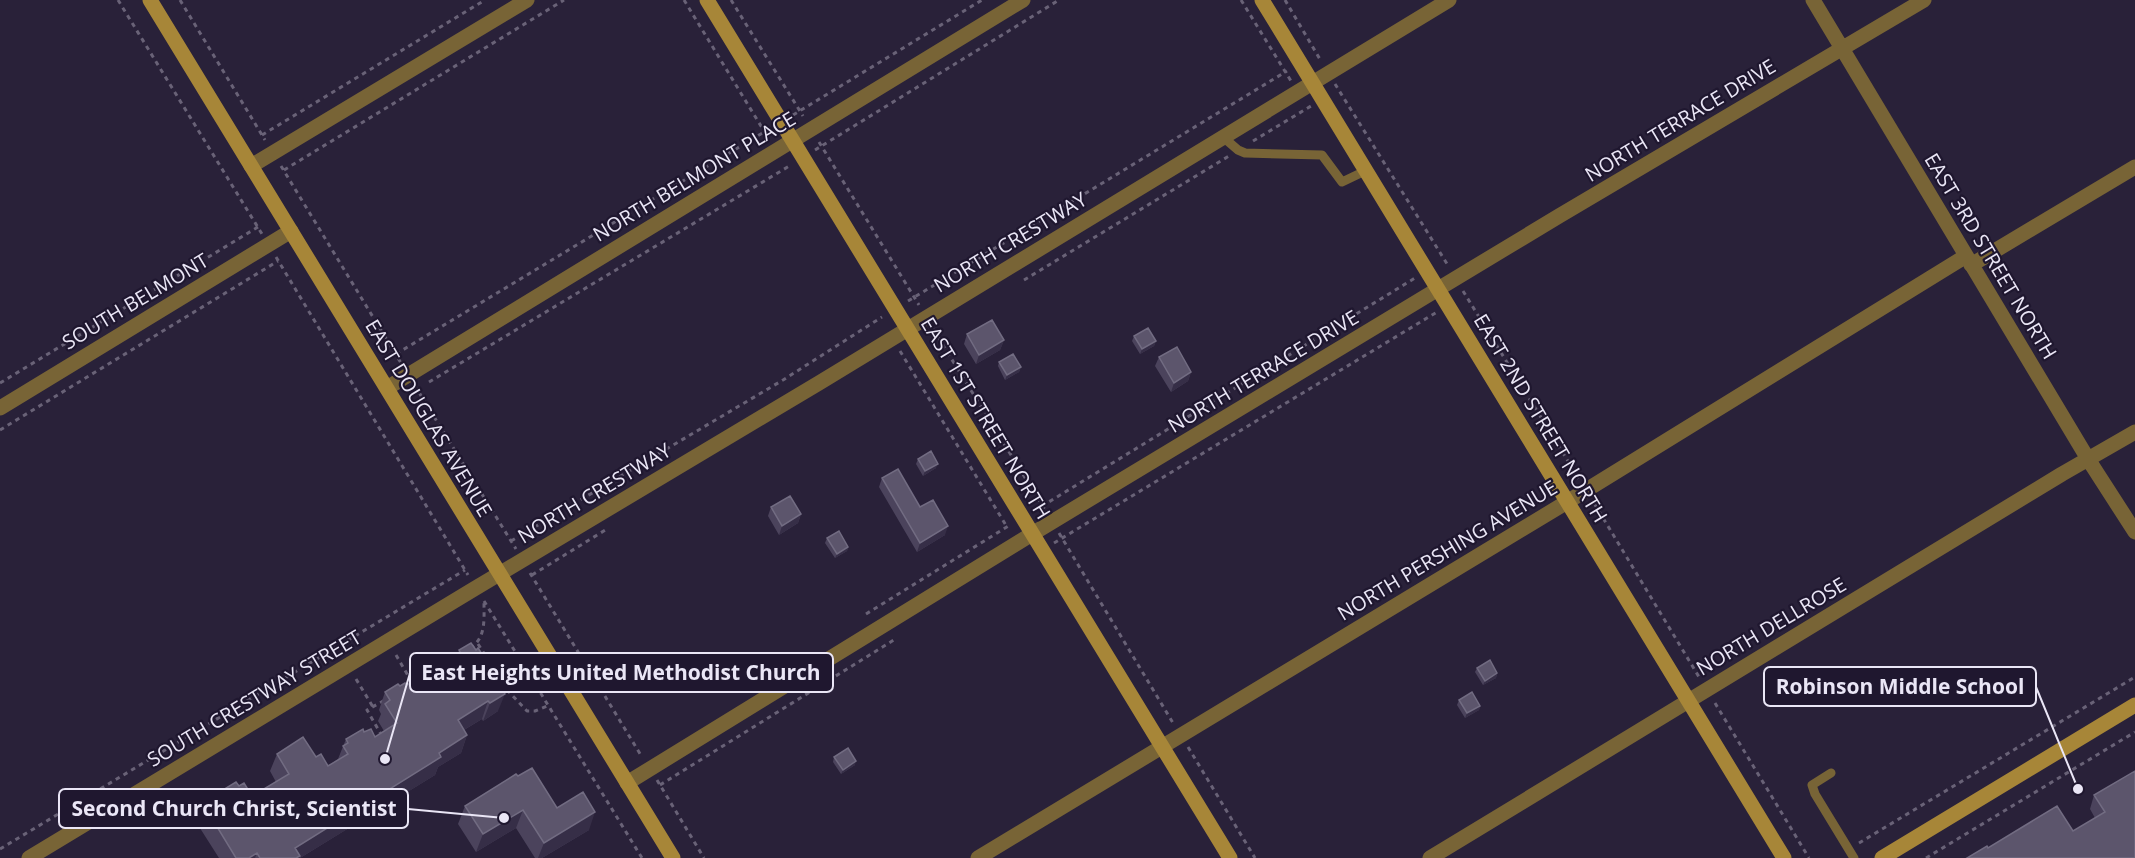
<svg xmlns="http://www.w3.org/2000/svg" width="2135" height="858" font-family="'Open Sans',sans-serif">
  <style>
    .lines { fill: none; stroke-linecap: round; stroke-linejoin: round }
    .path { stroke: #696277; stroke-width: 3; stroke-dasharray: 4.5 4.5; stroke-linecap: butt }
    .lane { stroke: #786436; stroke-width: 9 }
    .street { stroke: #786436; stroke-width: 15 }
    .secondary { stroke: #a78638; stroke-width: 15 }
    .wall { fill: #4b435c }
    .shaded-wall { fill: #362e47 }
    .building { fill: #5c556c; stroke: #726c82; stroke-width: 1.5 }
    .labels { text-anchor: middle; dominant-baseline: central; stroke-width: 4.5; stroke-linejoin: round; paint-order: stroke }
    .street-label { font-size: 20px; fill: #eae6f6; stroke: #1f172f }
    .leader { fill: none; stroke: #eae6f6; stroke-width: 2 }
    .callout-dot { fill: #eae6f6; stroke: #1f172f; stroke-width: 2 }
    .callout { fill: #1f172f; stroke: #eae6f6; stroke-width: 2 }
    .callout-label { font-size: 21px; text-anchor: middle; font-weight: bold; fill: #eae6f6 }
  </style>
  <rect width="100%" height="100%" fill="#292139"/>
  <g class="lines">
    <path class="path" d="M118 0 262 234
      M180 0 265 140
      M684 0 764 131
      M731 0 803 116
      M1241 0 1291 81
      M1285 0 1321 61
      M1335 84 1449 267
      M793 115 982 0
      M262 135 485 0
      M1253 141 1311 106
      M819 142 919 305
      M815 150 1059 0
      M281 166 401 363
      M284 170 564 0
      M276 257 468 575
      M1024 280 1229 156
      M1463 291 1579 479
      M908 301 1287 71
      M933 329 1045 510
      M900 351 1007 527
      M396 354 769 129
      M429 382 791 165
      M0 383 258 227
      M415 386 516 549
      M0 430 278 261
      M1594 503 1699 677
      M1034 511 1415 278
      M1059 533 1173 723
      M511 541 783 380 882 317
      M1054 543 1437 312
      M530 573 642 757
      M532 575 607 529
      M484 601 642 858
      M866 614 1010 525
      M478 644 509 692 527 711H535L547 706
      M470 648C486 639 484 619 484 603
      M396 655 413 684
      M427 674 459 655
      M500 678 521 664
      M356 679 373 707
      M1715 703 1809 858
      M382 736 367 710 385 700
      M1188 747 1255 858
      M657 780 704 858
      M660 785 897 638
      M1859 843 2135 677
      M0 849 465 570
      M1926 858 2135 732"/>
    <path class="lane" d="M1223 137 1238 150 1245 153 1322 155 1342 182 1365 171
      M1831 773 1812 785 1815 794 1854 858"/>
    <path class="street" d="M1813 0 2088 459 2135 532
      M251 166 527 0
      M1971 265 2135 167
      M387 388 1023 0
      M0 408 291 231
      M627 783 1032 534 1559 216 1924 0
      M29 858 474 589 819 383 1449 0
      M978 858 1567 502 1966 256
      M1430 858 2062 474 2135 432"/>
    <path class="secondary" d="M150 0 673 858
      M707 0 1230 858
      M1262 0 1784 858
      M1882 858 2135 705"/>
  </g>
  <path class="wall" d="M967 334 1004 340 1000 350 976 364 964 344Z
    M1134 336 1156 341 1154 346 1140 354 1132 341Z
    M1159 357 1191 372 1188 381 1171 392 1155 366Z
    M999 362 1021 367 1019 372 1005 380 998 366Z
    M918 459 936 468 923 476 916 464Z
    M882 478 920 507 945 535 917 552 879 487Z
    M771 507 801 514 798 523 779 535 768 516Z
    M827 538 848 547 847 551 835 558 825 543Z
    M459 650 498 711 483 721 482 719 464 730 467 735 461 753 438 767 435 775 300 858H219L198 825 208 799 239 786 252 796 276 782 270 771 277 754 316 757 328 766 338 759 346 739 364 732 375 737 384 731 378 721 381 714 379 710 385 692 400 686 433 680 453 669Z
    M1477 668 1497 673 1496 678 1483 685 1475 672Z
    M1459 700 1480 706 1479 710 1465 718 1457 705Z
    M834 757 855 765 841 774 833 762Z
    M2094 795 2135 858 1988 848 2073 831 2095 818 2090 809Z
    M465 806 557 808 589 830 542 858H535L516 828 476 852 458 824Z"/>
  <path class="shaded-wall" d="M1004 340 1000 350 976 364 979 355Z
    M1156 341 1154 346 1140 354 1142 349Z
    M1021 367 1019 372 1005 380 1007 375Z
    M1191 372 1188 381 1171 392 1174 383Z
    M938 464 936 468 923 476 925 471Z
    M801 514 798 523 779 535 782 526Z
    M948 526 945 535 917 552 920 543Z
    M848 547 847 551 835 558 837 554Z
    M1497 673 1496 678 1483 685 1485 681Z
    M505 694 498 711 483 721 490 703Z
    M488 701 482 719 452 737 458 720Z
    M1480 706 1479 710 1465 718 1467 713Z
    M467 735 461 753 438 767 435 775 300 858H291L295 848 439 753Z
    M856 761 855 765 841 774 843 770Z
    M523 810 516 828 476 852 483 834Z
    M595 812 589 830 542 858H538L544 843Z
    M257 853 255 858H249Z"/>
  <path class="building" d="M992 320 1004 340 979 355 967 334Z
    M1148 328 1156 341 1142 349 1134 336Z
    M1177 347 1191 372 1174 383 1159 357Z
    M1013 354 1021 367 1007 375 999 362Z
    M931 451 938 464 925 471 918 459Z
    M898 469 920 507 933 500 948 526 920 543 882 478Z
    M790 496 801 514 782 526 771 507Z
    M839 531 848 547 837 554 827 538Z
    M471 643 476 650 478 648 500 681 505 694 490 703 488 701 458 720 467 735 439 753 441 757 295 848 300 856 296 858H260L257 853 249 858H236L205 807 210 804 208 799 236 782 239 786 244 783 252 796 289 774 277 754 303 737 316 757 321 754 328 766 348 754 343 746 348 743 346 739 363 729 364 732 371 729 375 737 397 723 385 704 390 700 385 692 398 684 400 686 405 683 407 685 428 672 433 680 463 663 460 659 463 657 459 650Z
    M1490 660 1497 673 1485 681 1477 668Z
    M1472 692 1480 706 1467 713 1459 700Z
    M848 748 856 761 843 770 834 757Z
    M532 768 557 808 583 792 595 812 544 843 523 810 483 834 465 806 516 774 518 776Z
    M2135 771V858H1967L1987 846 1988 848 2057 806 2073 831 2105 812 2094 795Z"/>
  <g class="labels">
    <g class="street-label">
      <text transform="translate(1680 120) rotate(-31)">NORTH TERRACE DRIVE</text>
      <text transform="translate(694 176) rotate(-31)">NORTH BELMONT PLACE</text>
      <text transform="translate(1010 242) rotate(-31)">NORTH CRESTWAY</text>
      <text transform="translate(1991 256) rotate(59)">EAST 3RD STREET NORTH</text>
      <text transform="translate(135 301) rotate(-31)">SOUTH BELMONT</text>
      <text transform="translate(1263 371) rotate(-31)">NORTH TERRACE DRIVE</text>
      <text transform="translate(429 418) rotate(59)">EAST DOUGLAS AVENUE</text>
      <text transform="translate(986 418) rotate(59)">EAST 1ST STREET NORTH</text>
      <text transform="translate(1541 418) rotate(59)">EAST 2ND STREET NORTH</text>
      <text transform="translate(594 493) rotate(-31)">NORTH CRESTWAY</text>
      <text transform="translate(1447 550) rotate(-31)">NORTH PERSHING AVENUE</text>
      <text transform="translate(1771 626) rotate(-31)">NORTH DELLROSE</text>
      <text transform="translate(254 698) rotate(-31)">SOUTH CRESTWAY STREET</text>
    </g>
  </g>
  <path class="leader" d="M385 759L410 673M2078 789L2036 687M504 818L408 809"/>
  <g class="callout-dot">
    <circle cx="385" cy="759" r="6"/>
    <circle cx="2078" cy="789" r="6"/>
    <circle cx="504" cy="818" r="6"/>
  </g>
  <g class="callout">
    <rect x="410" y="653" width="423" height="39" rx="6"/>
    <rect x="1764" y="667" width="272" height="39" rx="6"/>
    <rect x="59" y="789" width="349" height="39" rx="6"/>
  </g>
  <g class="callout-label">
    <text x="621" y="680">East Heights United Methodist Church</text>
    <text x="1900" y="694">Robinson Middle School</text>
    <text x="234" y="816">Second Church Christ, Scientist</text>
  </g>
</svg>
